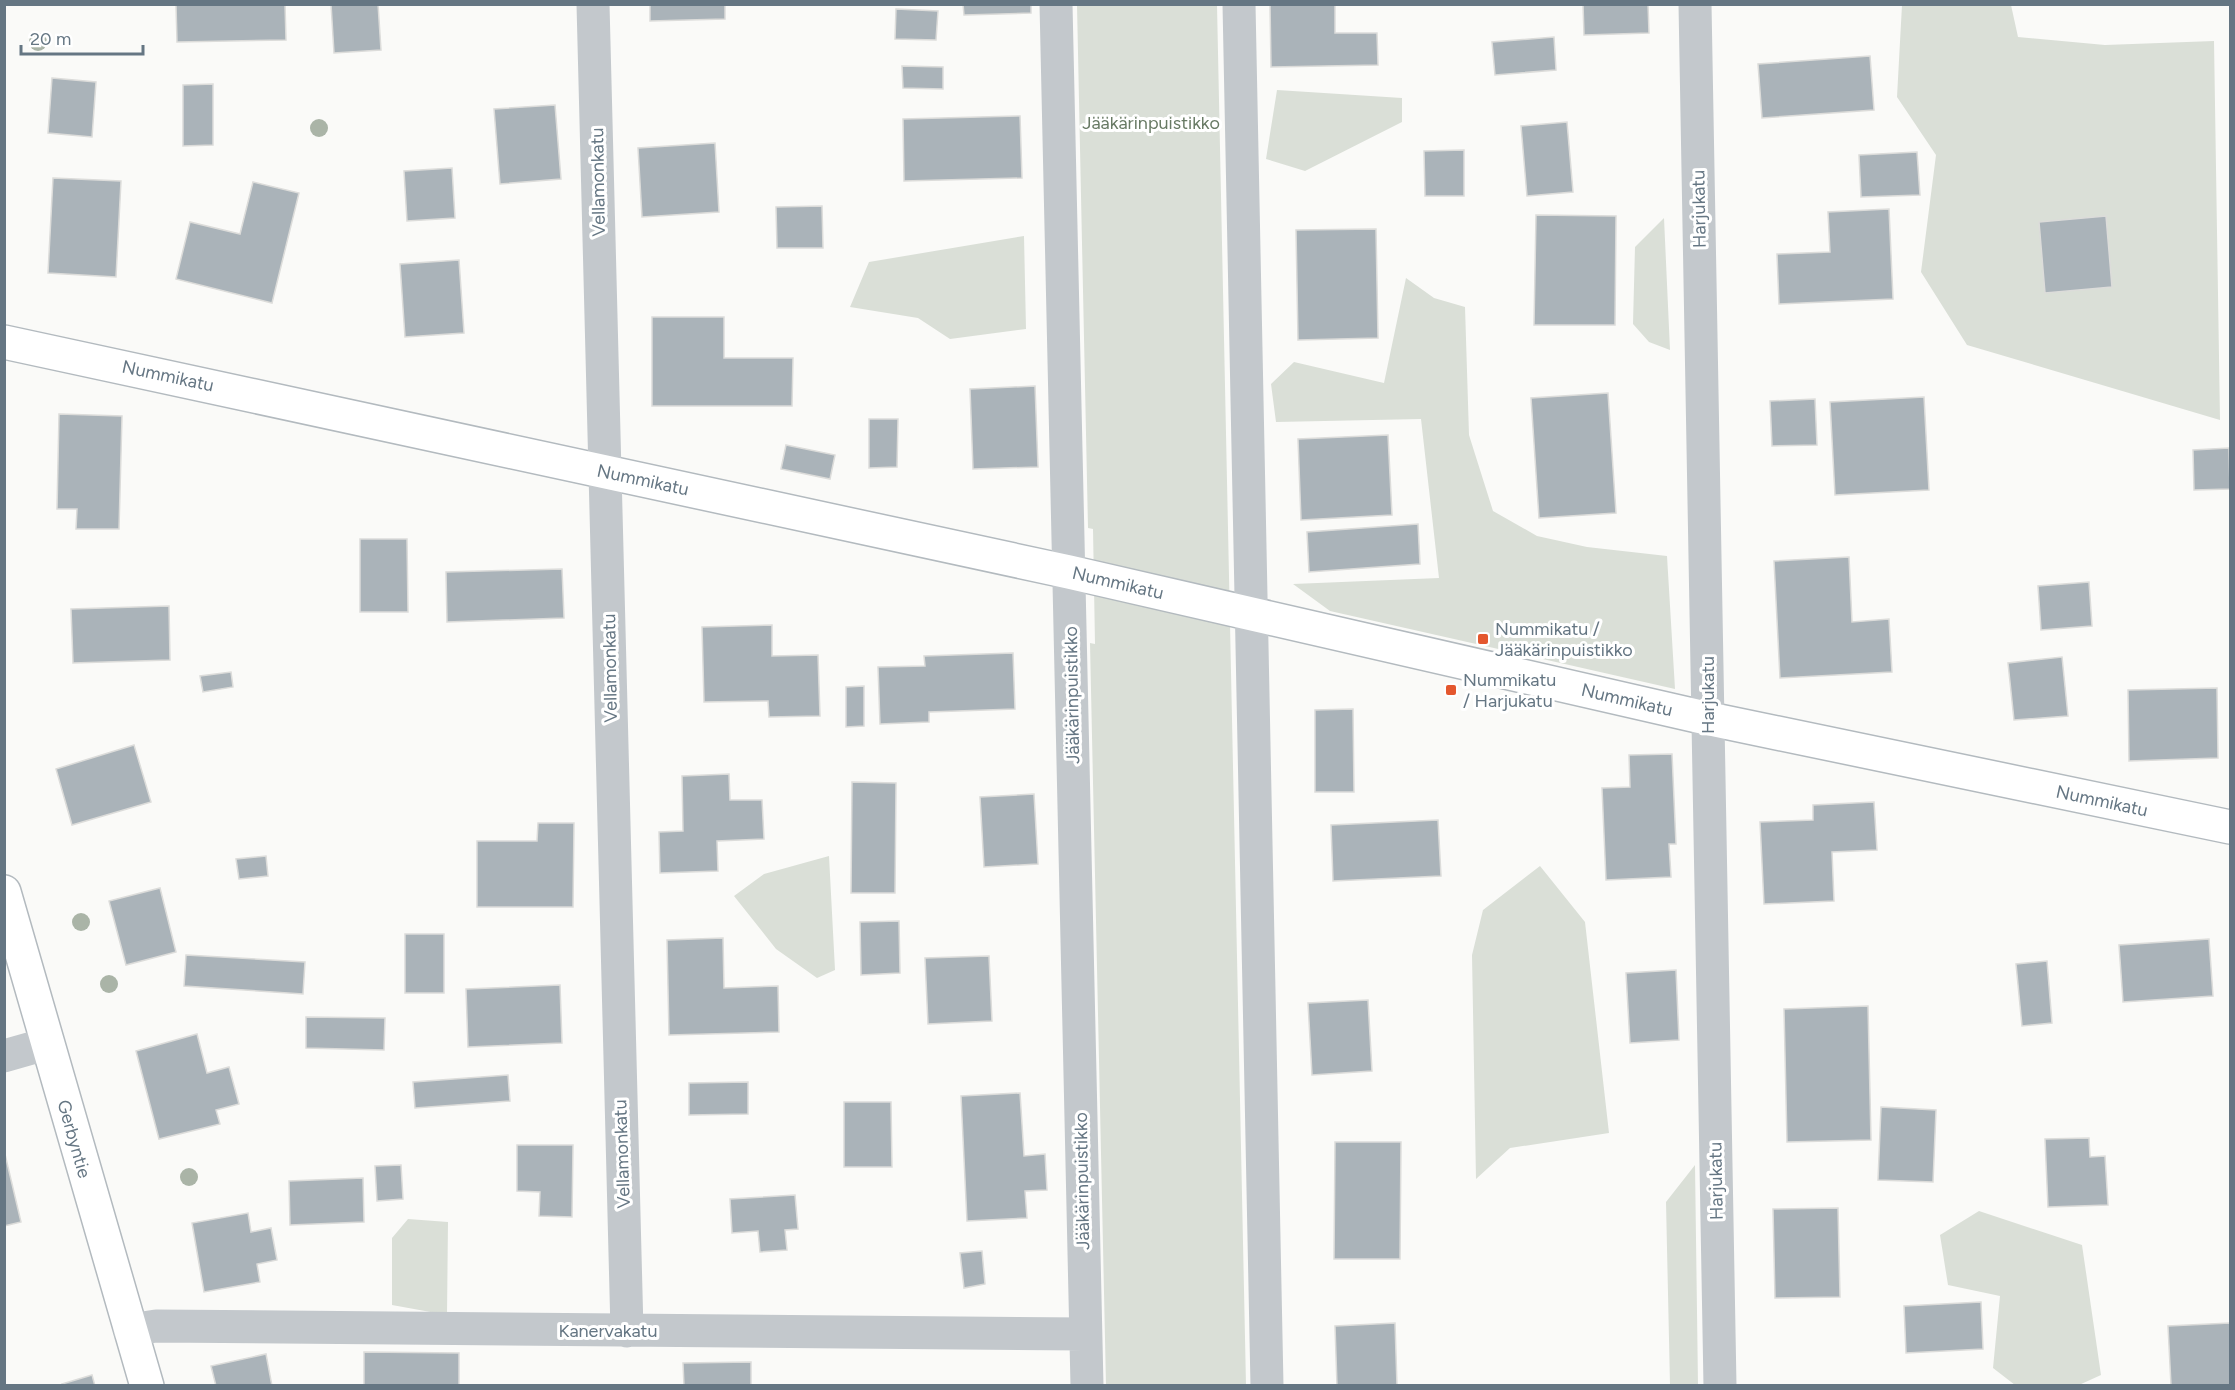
<svg xmlns="http://www.w3.org/2000/svg" width="2235" height="1390" font-family="Figtree,sans-serif">
  <style>
    .green { fill: #dadfd7 }
    .building { fill: #aab3b9; stroke: #dcdcda; stroke-width: 1.5 }
    .lines { fill: none; stroke-linecap: round; stroke-linejoin: round }
    .secondary-casing { stroke: #b3babf; stroke-width: 36 }
    .street { stroke: #c3c8cc; stroke-width: 33 }
    .secondary { stroke: #fff; stroke-width: 33 }
    .tree { fill: #aab4a7 }
    .poi-dot { fill: #e4572e; stroke: #fff; stroke-width: 2 }
    .labels { text-anchor: middle; dominant-baseline: central; stroke-width: 6; stroke-linejoin: round; paint-order: stroke }
    .park-label { font-size: 18px; fill: #687a64; stroke: #fff }
    .street-label { font-size: 18px; fill: #657683; stroke: #fff }
    .poi-label { font-size: 18px; fill: #657683; stroke: #fff; text-anchor: start }
  </style>
  <rect width="100%" height="100%" fill="#fafaf8"/>
  <path class="green" d="M1077 5H1217L1246 1385H1106L1090 643 1095 644 1093 529 1088 528Z
    M1902 5H2011L2018 37 2105 45 2214 41 2220 420 1967 345 1921 272 1936 155 1897 97Z
    M1277 90 1402 98V122L1305 171 1266 159Z
    M1664 218 1670 350 1649 342 1633 324 1635 247Z
    M1024 236 1026 329 950 339 918 318 850 307 869 262Z
    M1406 278 1434 298 1465 307 1469 435 1493 511 1537 536 1587 547 1667 556 1675 689 1330 611 1293 584 1439 578 1421 419 1276 422 1271 384 1294 362 1384 383Z
    M829 856 835 970 817 978 776 949 734 896 764 874Z
    M1540 866 1585 922 1609 1133 1510 1148 1476 1179 1472 955 1483 910Z
    M1695 1165 1698 1385H1670L1666 1202Z
    M1979 1211 2082 1245 2101 1375 2079 1385H2015L1993 1368 2000 1296 1948 1285 1940 1235Z
    M408 1219 448 1222 447 1315 392 1305V1238Z"/>
  <path class="building" d="M285 4 286 40 177 42 176 5Z
    M331 4H378L381 50 334 53Z
    M650 4H725V19L650 21Z
    M963 4H1031V13L964 15Z
    M1270 4H1335V33H1377L1378 65 1271 67Z
    M1583 4H1648L1649 33 1584 35Z
    M896 9 938 11 936 40 895 39Z
    M1554 37 1556 70 1495 75 1492 42Z
    M1870 56 1874 110 1762 118 1758 64Z
    M902 66 943 67V89L903 88Z
    M52 78 96 82 92 137 48 133Z
    M213 84V145L183 146V85Z
    M555 105 561 179 500 184 494 109Z
    M1020 116 1022 178 904 181 903 119Z
    M1567 122 1573 192 1527 196 1521 126Z
    M715 143 719 212 642 217 638 148Z
    M1464 150V196H1425L1424 151Z
    M1917 152 1920 195 1861 197 1859 155Z
    M452 168 455 218 407 221 404 171Z
    M53 178 121 181 116 277 48 273Z
    M253 182 299 193 272 303 176 279 190 222 240 234Z
    M822 206 823 248H777L776 207Z
    M1889 209 1893 299 1779 304 1777 254 1830 252 1828 212Z
    M1536 215 1616 216 1615 325H1534Z
    M2106 216 2112 287 2045 293 2039 222Z
    M1376 229 1378 338 1298 340 1296 230Z
    M459 260 464 333 405 337 400 264Z
    M652 317H724V358H793L792 406H652Z
    M1035 386 1038 467 973 469 970 389Z
    M1608 393 1616 513 1539 518 1531 398Z
    M1924 397 1929 490 1835 495 1830 402Z
    M1815 399 1817 445 1772 446 1770 401Z
    M59 414 122 416 119 529H76L77 509H57Z
    M869 419H898L897 467 869 468Z
    M1388 435 1392 515 1301 520 1298 439Z
    M786 445 835 455 830 479 781 469Z
    M2229 448 2230 489 2194 490 2193 450Z
    M1418 524 1420 564 1309 572 1307 532Z
    M360 539H407L408 612H360Z
    M1849 557 1852 622 1889 619 1892 672 1780 678 1774 561Z
    M562 569 564 618 447 622 446 572Z
    M2089 582 2092 626 2041 630 2038 586Z
    M169 606 170 660 73 663 71 609Z
    M772 625V656L818 655 820 716 769 717 768 701 704 702 702 627Z
    M1013 653 1015 709 929 712V722L880 724 878 667 925 666 924 656Z
    M2062 657 2068 716 2014 720 2008 663Z
    M231 672 233 687 203 692 200 676Z
    M864 686V726L846 727V687Z
    M2217 688 2218 758 2129 761 2128 690Z
    M1353 709 1354 792H1315V710Z
    M134 745 151 802 72 825 56 769Z
    M1672 754 1676 844H1669L1671 877 1606 880 1602 788 1630 787 1629 755Z
    M729 774 730 800H762L764 839 717 841 718 871 660 873 659 832 683 831 682 776Z
    M852 782 896 783 895 893H851Z
    M1034 794 1038 864 984 867 980 797Z
    M1874 802 1877 850 1832 852 1834 901 1764 904 1760 822 1813 820V805Z
    M1438 820 1441 876 1333 881 1331 825Z
    M538 823H574L573 907H477V841H537Z
    M266 856 268 876 239 879 236 859Z
    M160 888 176 952 126 965 109 901Z
    M899 921 900 973 861 975 860 922Z
    M405 934H444V993H405Z
    M723 938 724 988 778 986 779 1032 669 1035 667 940Z
    M2209 939 2213 996 2123 1002 2119 945Z
    M186 955 305 962 303 994 184 986Z
    M989 956 992 1021 928 1024 925 958Z
    M2047 961 2052 1023 2022 1026 2016 964Z
    M1676 970 1679 1040 1630 1043 1626 973Z
    M560 985 562 1043 468 1047 466 989Z
    M1368 1000 1372 1071 1312 1075 1308 1003Z
    M1868 1006 1871 1140 1787 1142 1784 1009Z
    M306 1017 385 1018 384 1050 306 1048Z
    M197 1034 207 1073 229 1067 239 1104 216 1110 220 1124 159 1139 136 1051Z
    M508 1075 510 1101 415 1108 413 1082Z
    M748 1082V1114L689 1115V1083Z
    M1020 1093 1024 1156 1045 1154 1047 1190 1025 1191 1027 1218 967 1221 961 1096Z
    M844 1102H891L892 1167H844Z
    M1881 1107 1936 1110 1933 1182 1878 1180Z
    M2089 1138 2090 1157 2105 1156 2108 1205 2048 1207 2045 1139Z
    M1335 1142H1401L1400 1259H1334Z
    M517 1145H573L572 1217 539 1216 540 1192 517 1191Z
    M4 1150 21 1222 4 1226Z
    M401 1165 403 1199 377 1201 375 1166Z
    M363 1178 364 1222 290 1225 289 1181Z
    M795 1195 798 1229 785 1230 787 1250 760 1252 758 1231 732 1233 730 1199Z
    M1838 1208 1840 1297 1775 1298 1773 1209Z
    M248 1213 251 1232 271 1228 277 1260 257 1264 260 1282 204 1292 192 1223Z
    M982 1251 985 1284 964 1288 960 1253Z
    M1981 1302 1983 1349 1906 1353 1904 1306Z
    M1395 1323 1397 1386H1337L1335 1326Z
    M2230 1323V1386H2165L2171 1385 2168 1326Z
    M364 1352 459 1353V1386H364Z
    M266 1354 272 1386H216L211 1366Z
    M751 1362V1386H684L683 1363Z
    M92 1375 95 1386H63L62 1384Z"/>
  <g class="lines">
    <defs>
      <path id="secondary" d="M4 342 1069 572 1710 719 2230 827
        M4 892 147 1386"/>
    </defs>
    <use href="#secondary" class="secondary-casing"/>
    <path class="street" d="M593 4 627 1331
      M1056 4 1087 1386
      M1239 4 1267 1386
      M1695 4 1720 1386
      M4 1056 46 1044
      M130 1330 156 1326 1085 1334"/>
    <use href="#secondary" class="secondary"/>
  </g>
  <g class="tree">
    <circle cx="38" cy="42" r="9"/>
    <circle cx="319" cy="128" r="9"/>
    <circle cx="81" cy="922" r="9"/>
    <circle cx="109" cy="984" r="9"/>
    <circle cx="189" cy="1177" r="9"/>
  </g>
  <g class="poi-dot">
    <rect x="1477" y="633" width="12" height="12" rx="3"/>
    <rect x="1445" y="684" width="12" height="12" rx="3"/>
  </g>
  <g class="labels">
    <g class="park-label">
      <text x="1151" y="123">Jääkärinpuistikko</text>
    </g>
    <g class="street-label">
      <text transform="translate(598 182) rotate(-91)">Vellamonkatu</text>
      <text transform="translate(1699 209) rotate(-91)">Harjukatu</text>
      <text transform="translate(168 376) rotate(12)">Nummikatu</text>
      <text transform="translate(643 480) rotate(12)">Nummikatu</text>
      <text transform="translate(1118 583) rotate(13)">Nummikatu</text>
      <text transform="translate(610 668) rotate(-91)">Vellamonkatu</text>
      <text transform="translate(1072 695) rotate(-91)">Jääkärinpuistikko</text>
      <text transform="translate(1708 695) rotate(-90)">Harjukatu</text>
      <text transform="translate(1627 700) rotate(13)">Nummikatu</text>
      <text transform="translate(2102 801) rotate(12)">Nummikatu</text>
      <text transform="translate(74 1139) rotate(74)">Gerbyntie</text>
      <text transform="translate(622 1154) rotate(-92)">Vellamonkatu</text>
      <text transform="translate(1082 1181) rotate(-91)">Jääkärinpuistikko</text>
      <text transform="translate(1716 1181) rotate(-91)">Harjukatu</text>
      <text x="608" y="1331">Kanervakatu</text>
    </g>
    <g class="poi-label">
      <text x="1495" y="629">Nummikatu /<tspan x="1495" dy="21">Jääkärinpuistikko</tspan></text>
      <text x="1463" y="680">Nummikatu<tspan x="1463" dy="21">/ Harjukatu</tspan></text>
    </g>
  </g>
  <rect width="2235" height="1390" fill="none" stroke="#657683" stroke-width="12"/>
  <path d="M21 45v9h122v-9" fill="none" stroke="#657683" stroke-width="3"/>
  <text x="30" y="45" font-size="18" fill="#657683" stroke="#ffffff" stroke-width="4.5" paint-order="stroke">20 m</text>
</svg>
